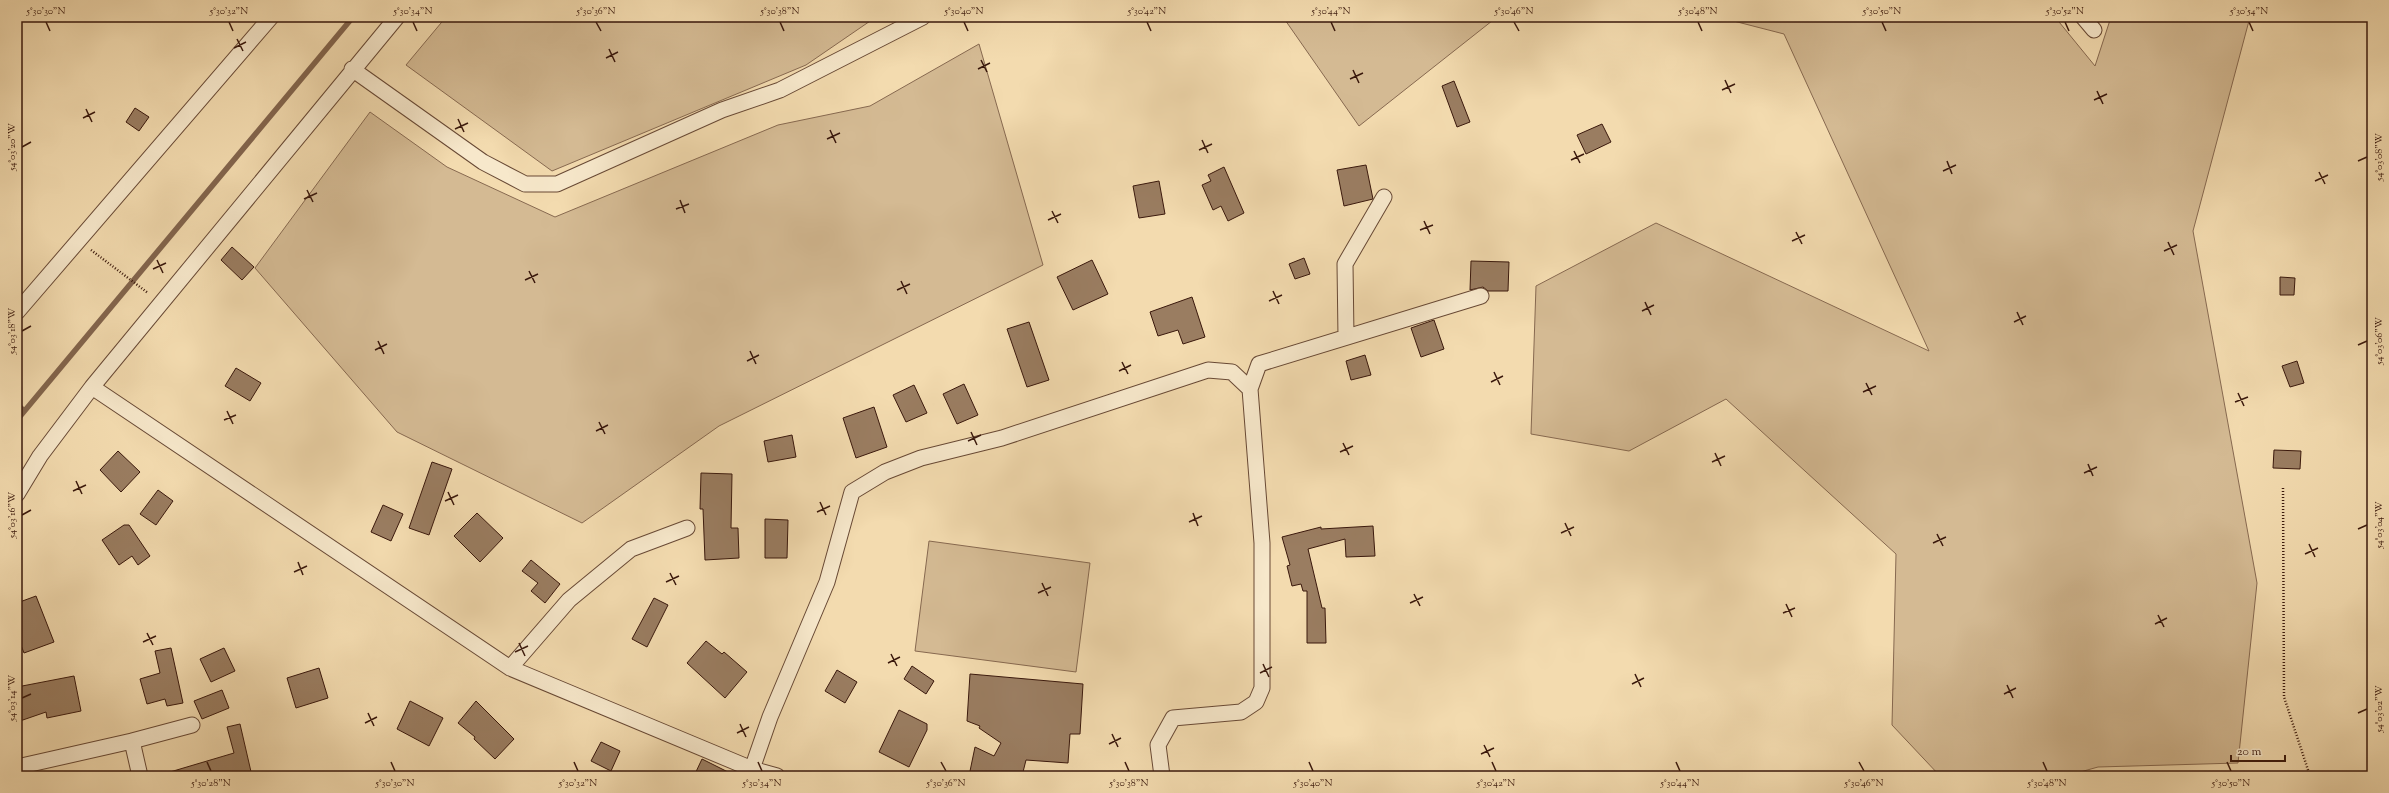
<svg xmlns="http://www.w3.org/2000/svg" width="2389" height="793" font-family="'Sorts Mill Goudy',serif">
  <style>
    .green { fill: #d4ba93; stroke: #876950 }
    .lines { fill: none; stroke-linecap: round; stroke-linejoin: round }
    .stream { stroke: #83654d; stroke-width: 5.5 }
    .building { fill: #9a7d61; stroke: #3a180c }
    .street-casing { stroke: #684935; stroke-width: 17 }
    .path { stroke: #3a180c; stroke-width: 2.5; stroke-dasharray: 1 2; stroke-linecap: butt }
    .street { stroke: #f7e8cb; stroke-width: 15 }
    .ticks { fill: none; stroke: #3a180c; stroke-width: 1.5 }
    .neatline { fill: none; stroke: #3a180c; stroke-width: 1.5 }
    .ticks-label { font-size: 10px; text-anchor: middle; fill: #3a180c }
  </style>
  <rect width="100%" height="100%" fill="#f3dbaf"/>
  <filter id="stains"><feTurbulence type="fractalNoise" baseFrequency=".005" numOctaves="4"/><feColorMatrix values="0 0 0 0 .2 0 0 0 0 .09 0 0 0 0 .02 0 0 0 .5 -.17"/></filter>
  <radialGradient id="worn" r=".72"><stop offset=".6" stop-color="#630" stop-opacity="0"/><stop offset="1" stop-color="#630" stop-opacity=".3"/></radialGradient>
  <path class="green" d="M446 17H876L806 65 552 171 406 65Z
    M1283 17H1497L1359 126Z
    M1718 17H2055L2095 66 2111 17H2250L2193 231 2257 583 2238 763 2098 767 2066 776H1940L1892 725 1896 554 1726 399 1629 451 1531 434 1536 286 1656 223 1929 351 1784 34Z
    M979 44 1043 265 719 426 582 523 397 432 255 268 370 112 447 167 555 217 778 125 870 106Z
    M929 541 1090 563 1076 672 915 651Z"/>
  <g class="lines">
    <path class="stream" d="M17 404 24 411
      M17 420 353 17"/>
  </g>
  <path class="building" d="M1454 81 1470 122 1457 127 1442 86Z
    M135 108 149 117 139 131 126 122Z
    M1602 124 1611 142 1586 154 1577 135Z
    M1366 165 1373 199 1344 206 1337 170Z
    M1224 167 1244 213 1228 221 1221 206 1213 210 1202 185 1211 181 1208 175Z
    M1159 181 1165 214 1139 218 1133 186Z
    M232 247 254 267 242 280 221 260Z
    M1304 258 1310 274 1295 279 1289 264Z
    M1092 260 1108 294 1073 310 1057 277Z
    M1471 261 1509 262 1508 291H1488L1483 287 1470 290Z
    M2280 277 2295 278 2294 295H2280Z
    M1192 297 1205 337 1183 344 1178 330 1158 336 1150 312Z
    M1434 320 1444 349 1421 357 1411 328Z
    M1029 322 1049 380 1027 387 1007 329Z
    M1365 355 1371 375 1351 380 1346 361Z
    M2297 361 2304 383 2290 387 2282 366Z
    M236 368 261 383 250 401 225 386Z
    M964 384 978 415 957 424 943 394Z
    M914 385 927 413 906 422 893 395Z
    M874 407 887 447 856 458 843 418Z
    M792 435 796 457 768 462 764 441Z
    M2274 450 2301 451 2300 469 2273 468Z
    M118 451 140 472 121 492 100 470Z
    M432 462 452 469 429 535 409 528Z
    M701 473 732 474 731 528H738L739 558 705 560 703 509H700Z
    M158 490 173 501 156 525 140 514Z
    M383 505 403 514 391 541 371 532Z
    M477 513 503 538 480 562 454 536Z
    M765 519 788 520 787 558H765Z
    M124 525H129L150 556 138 565 132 556 119 565 102 540Z
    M1373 526 1375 556 1346 557 1345 539 1308 549 1322 608H1325L1326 643H1307V591H1303L1301 584 1292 586 1287 566 1290 565 1282 537 1321 527V529Z
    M531 560 560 584 545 603 531 591 538 583 522 571Z
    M36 596 54 642 24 653 17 635V603Z
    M654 598 668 605 647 647 632 639Z
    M706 641 722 654 724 652 747 672 725 698 687 663Z
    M171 648 183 703 167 706 165 699 147 704 140 679 160 673 155 651Z
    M224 648 235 671 211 682 200 659Z
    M912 666 934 681 926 694 904 679Z
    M319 668 328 698 296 708 287 678Z
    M837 670 857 682 845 703 825 691Z
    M970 674 1083 684 1080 734H1070L1068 763 1026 760 1022 776H969L975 747 994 756 1001 743 979 728 980 726 967 721Z
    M74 676 81 711 47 718 46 712 17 722V687Z
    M222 690 229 708 202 719 194 701Z
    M410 701 443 718 429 746 397 729Z
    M476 701 514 739 495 759 474 739 475 737 458 723Z
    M899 710 927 724V730L909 767 879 752Z
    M240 724 252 776H171L170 772 234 753 227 727Z
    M601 742 620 751 611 771 591 761Z
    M702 759 736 776H694Z"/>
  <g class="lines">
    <defs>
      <path id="street" d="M2083 17 2094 30
        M352 69 483 162 525 184H557L722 110 780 90 923 17
        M17 312 271 17
        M1346 337 1345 264 1384 197
        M92 387 510 668 752 769 777 776
        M17 494 40 456 92 387 397 17
        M510 668 569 600 631 549 687 528
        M17 767 132 741
        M752 769 770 717 827 582 852 492 885 472 921 458 1002 438 1208 370 1232 372 1250 389 1259 364 1481 296
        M140 776 132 741 192 725
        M1162 776 1158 745 1173 718 1241 712 1256 702 1262 688V543L1250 389"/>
    </defs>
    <use href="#street" class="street-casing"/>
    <path class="path" d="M91 250 148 293
      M2283 488 2284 697 2310 776"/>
    <use href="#street" class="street"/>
  </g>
  <path class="ticks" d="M46 22 50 31M229 22 233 31M413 22 417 31M596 22 601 31M780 22 784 31M964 22 968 31M1147 22 1151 31M1331 22 1335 31M1514 22 1519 31M1698 22 1702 31M1882 22 1886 31M2065 22 2069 31M2249 22 2253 31M237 39 243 51M234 48 246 42M609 49 615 62M606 58 618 52M981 60 987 72M978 69 990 63M1353 70 1359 83M1350 79 1363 73M1725 80 1731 93M1722 90 1735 84M2097 91 2103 104M2094 100 2107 94M86 109 92 122M83 118 95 112M458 119 464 132M455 129 468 123M830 130 836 143M827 139 840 133M1202 140 1208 153M22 147 31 142M1199 150 1212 144M1574 151 1580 163M1571 160 1584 154M1947 161 1952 174M2358 161 2367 157M1943 171 1956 165M2319 172 2325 184M2315 181 2328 175M307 190 313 202M304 199 317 193M680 200 685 213M676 209 689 204M1052 211 1058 223M1048 220 1061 214M1424 221 1430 234M1420 230 1433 225M1796 232 1802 244M1792 241 1805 235M2168 242 2174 255M2164 251 2177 245M157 260 163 273M153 269 166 263M529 271 535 283M525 280 538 274M901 281 907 294M897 290 910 284M1273 291 1279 304M1269 301 1282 295M1645 302 1651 315M1642 311 1654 305M2017 312 2023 325M2014 322 2026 316M22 331 31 326M378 341 384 354M2358 345 2367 341M375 350 387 344M750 351 756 364M747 361 759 355M1122 362 1128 374M1119 371 1131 365M1494 372 1500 385M1491 382 1503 376M1866 383 1872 395M1863 392 1876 386M2238 393 2244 406M2235 402 2248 397M227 411 233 424M224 420 236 415M599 422 605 434M596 431 608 425M971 432 977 445M968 441 981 435M1343 443 1349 455M1340 452 1353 446M1715 453 1721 466M1712 462 1725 456M2088 464 2093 476M2084 473 2097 467M76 481 82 494M73 491 86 485M448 492 454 505M445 501 458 495M820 502 826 515M817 512 830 506M1193 513 1198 526M22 515 31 510M1189 522 1202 516M1565 523 1571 536M2358 529 2367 525M1561 533 1574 527M1937 534 1943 546M1933 543 1946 537M2309 544 2315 557M2305 554 2318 548M298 562 303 575M294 572 307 566M670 573 676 585M666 582 679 576M1042 583 1048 596M1038 593 1051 587M1414 594 1420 606M1410 603 1423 597M1786 604 1792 617M1783 613 1795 608M2158 615 2164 627M2155 624 2167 618M147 633 153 645M143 642 156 636M519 643 525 656M515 652 528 646M891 654 897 666M888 663 900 657M1263 664 1269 677M1260 673 1272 667M1635 674 1641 687M1632 684 1644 678M2007 685 2013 698M2004 694 2016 688M22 698 31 694M368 713 374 726M2358 713 2367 709M365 723 377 717M740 724 746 737M737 733 749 727M1112 734 1118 747M1109 744 1121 738M1484 745 1490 757M1481 754 1494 748M207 762 211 771M391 762 395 771M574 762 578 771M758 762 762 771M941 762 946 771M1125 762 1129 771M1309 762 1313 771M1492 762 1496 771M1676 762 1680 771M1859 762 1864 771M2043 762 2047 771M2227 762 2231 771"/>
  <rect width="2389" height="793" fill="none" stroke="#f3dbaf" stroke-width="44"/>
  <path d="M2231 755v6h54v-6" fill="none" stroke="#3a180c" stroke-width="2"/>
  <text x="2237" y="755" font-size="12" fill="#3a180c" stroke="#f7e8cb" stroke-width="3" paint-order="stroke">20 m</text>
  <rect x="22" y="22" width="2345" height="749" class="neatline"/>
  <g class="ticks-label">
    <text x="46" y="14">5°30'30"N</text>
    <text x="229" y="14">5°30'32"N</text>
    <text x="413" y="14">5°30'34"N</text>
    <text x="596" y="14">5°30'36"N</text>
    <text x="780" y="14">5°30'38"N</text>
    <text x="964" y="14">5°30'40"N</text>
    <text x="1147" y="14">5°30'42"N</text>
    <text x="1331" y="14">5°30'44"N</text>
    <text x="1514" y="14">5°30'46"N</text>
    <text x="1698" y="14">5°30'48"N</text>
    <text x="1882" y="14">5°30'50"N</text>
    <text x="2065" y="14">5°30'52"N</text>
    <text x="2249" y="14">5°30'54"N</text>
    <text transform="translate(11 147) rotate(-90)" y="4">54°03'20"W</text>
    <text transform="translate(2378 157) rotate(-90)" y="4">54°03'08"W</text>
    <text transform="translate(11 331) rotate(-90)" y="4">54°03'18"W</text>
    <text transform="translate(2378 341) rotate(-90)" y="4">54°03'06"W</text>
    <text transform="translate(11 515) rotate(-90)" y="4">54°03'16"W</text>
    <text transform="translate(2378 525) rotate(-90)" y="4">54°03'04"W</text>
    <text transform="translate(11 698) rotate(-90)" y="4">54°03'14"W</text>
    <text transform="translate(2378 709) rotate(-90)" y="4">54°03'02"W</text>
    <text x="211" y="786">5°30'28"N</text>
    <text x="395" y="786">5°30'30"N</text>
    <text x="578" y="786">5°30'32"N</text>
    <text x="762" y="786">5°30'34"N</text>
    <text x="946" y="786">5°30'36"N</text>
    <text x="1129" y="786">5°30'38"N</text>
    <text x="1313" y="786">5°30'40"N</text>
    <text x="1496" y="786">5°30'42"N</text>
    <text x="1680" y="786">5°30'44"N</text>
    <text x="1864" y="786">5°30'46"N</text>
    <text x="2047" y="786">5°30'48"N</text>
    <text x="2231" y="786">5°30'50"N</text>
  </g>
  <rect width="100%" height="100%" filter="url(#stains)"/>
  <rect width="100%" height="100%" fill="url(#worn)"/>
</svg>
